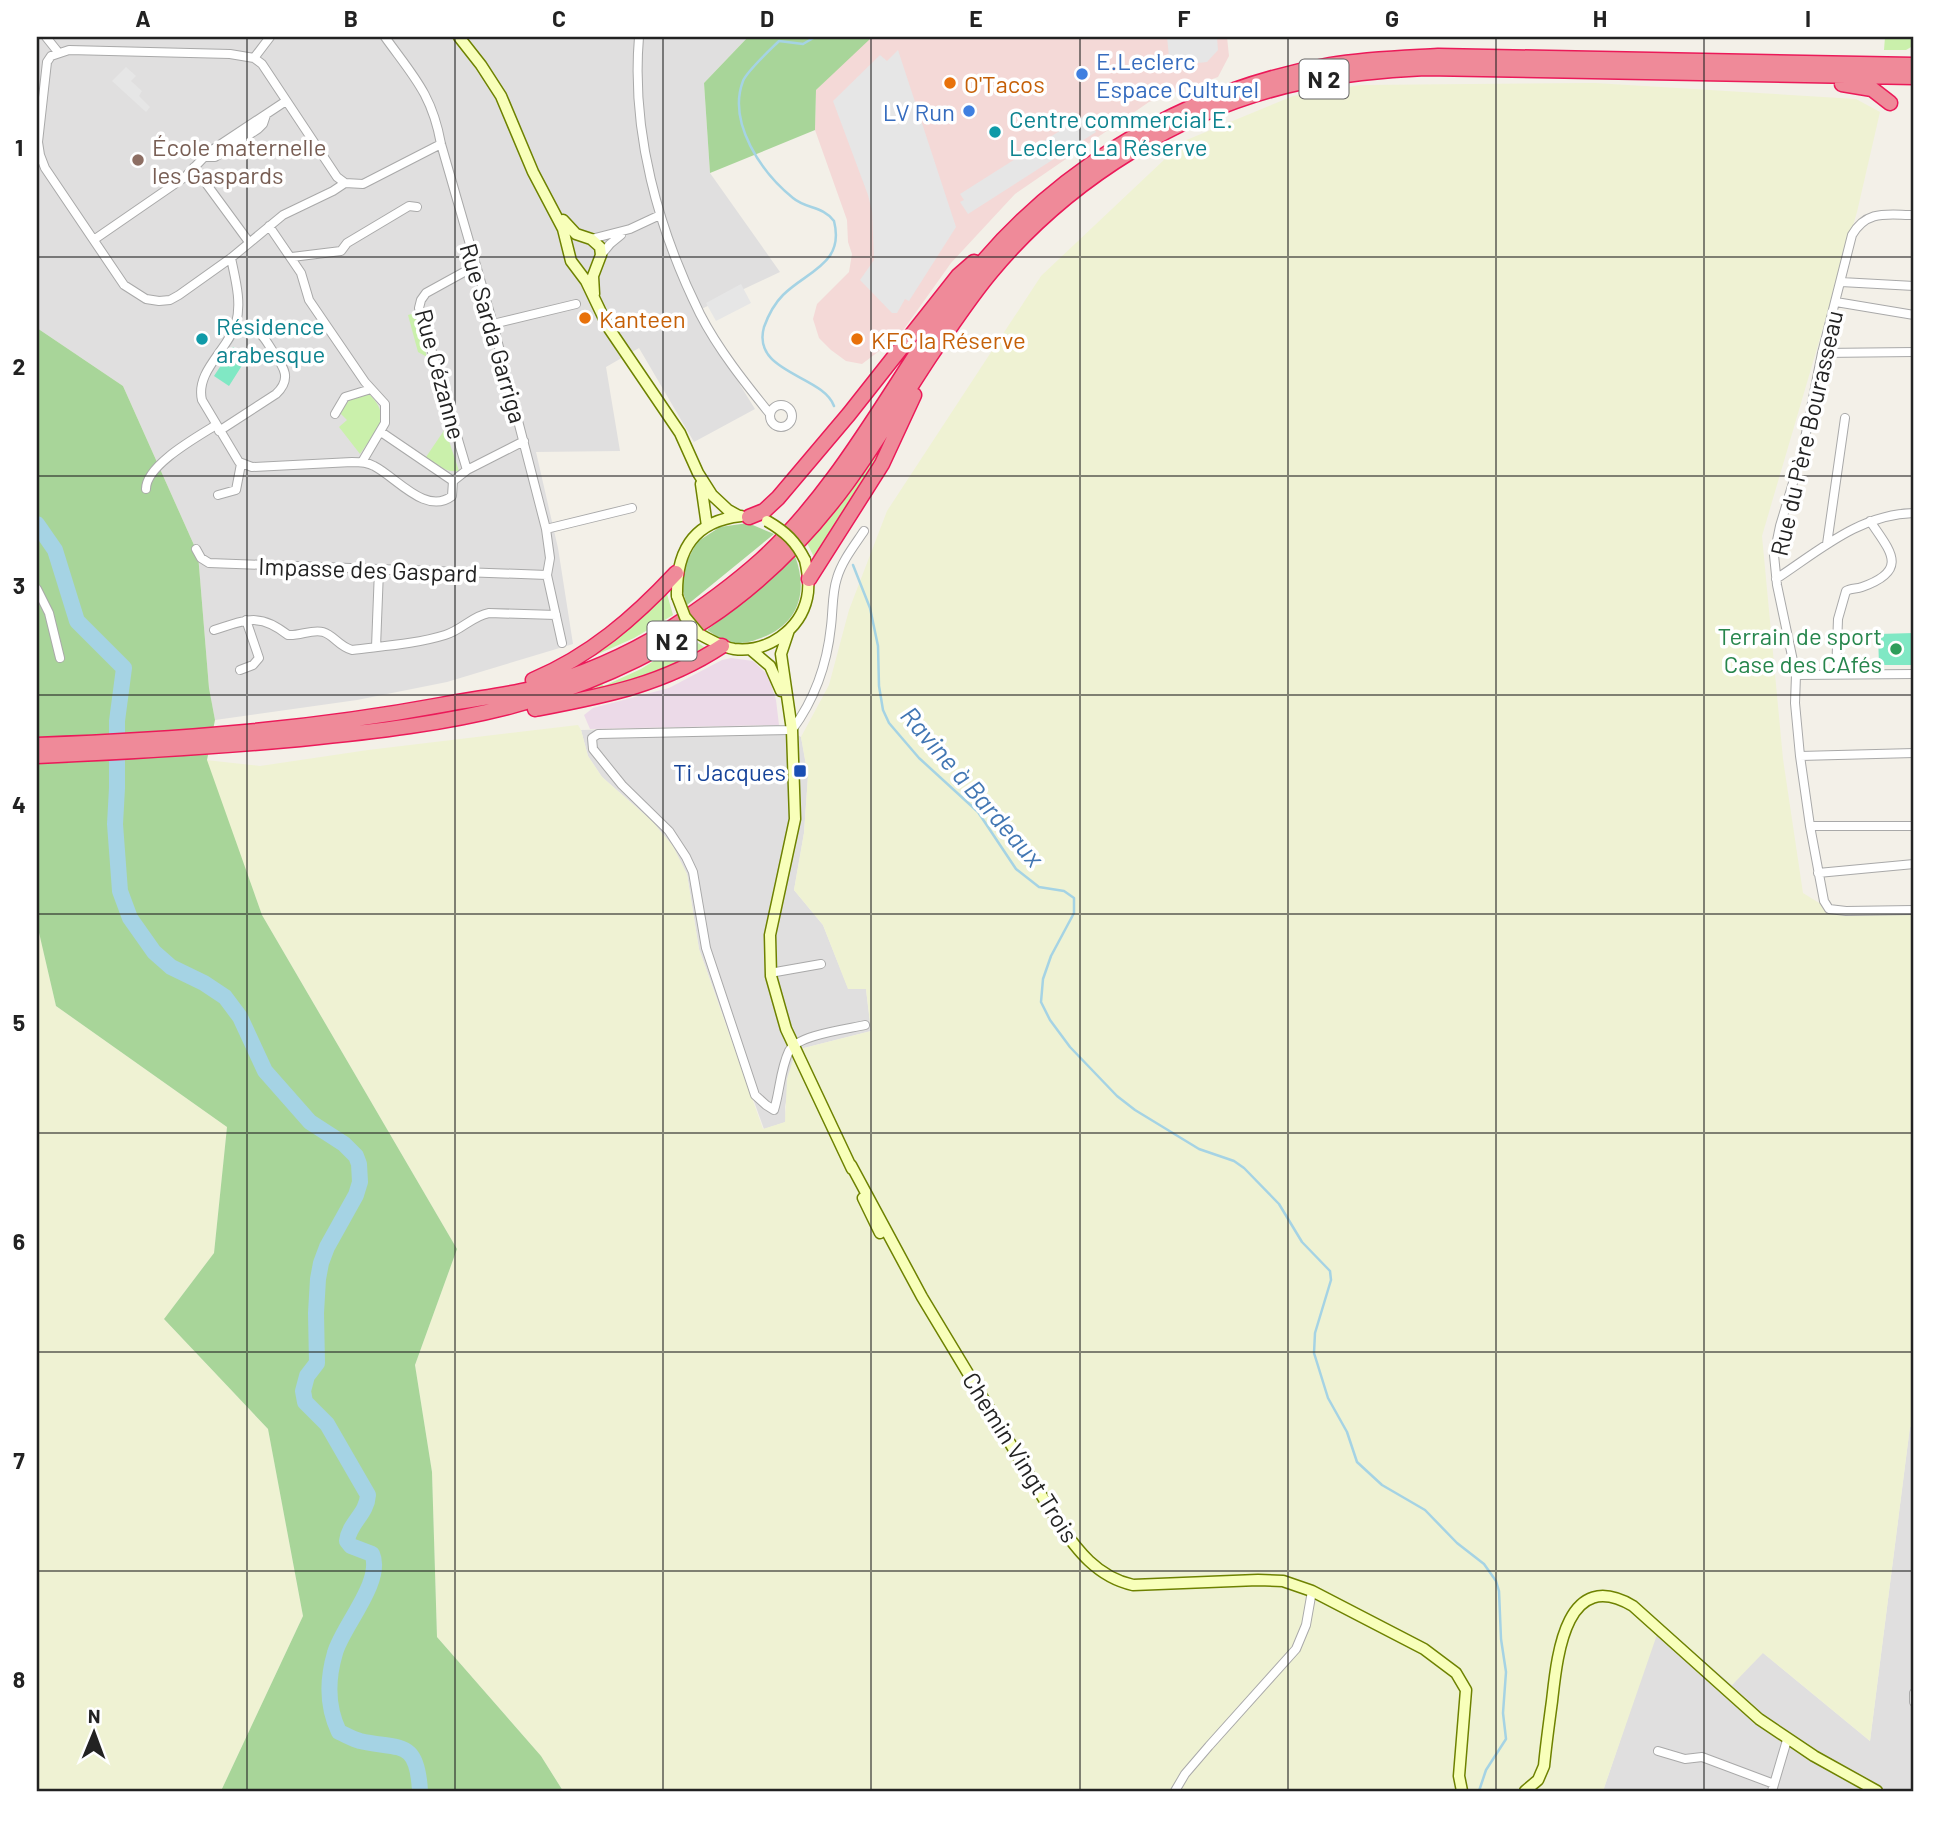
<svg xmlns="http://www.w3.org/2000/svg" width="1951" height="1828" font-family="Barlow,sans-serif">
  <style>
    .residential { fill: #e0dfdf }
    .commercial { fill: #f4d9d7 }
    .industrial { fill: #ecdae8 }
    .farmland { fill: #eff2d3 }
    .grass { fill: #caf0ab }
    .forest { fill: #a8d599 }
    .pitch { fill: #80e8c4 }
    .parking { fill: #e6e6e6 }
    .lines { fill: none; stroke-linecap: round; stroke-linejoin: round }
    .stream { stroke: #a5d3e4; stroke-width: 2.5 }
    .river { stroke: #a5d3e4; stroke-width: 16 }
    .street-casing { stroke: #a9a9a9; stroke-width: 10 }
    .secondary-casing { stroke: #6e8200; stroke-width: 13 }
    .highway-casing { stroke: #eb1a59; stroke-width: 17 }
    .street { stroke: #fff; stroke-width: 8 }
    .secondary { stroke: #f8ffba; stroke-width: 10 }
    .highway { stroke: #ef8a99; stroke-width: 14 }
    .secondary-bridge-casing { stroke: #6e8200; stroke-width: 13; stroke-linecap: butt }
    .secondary-bridge { stroke: #f8ffba; stroke-width: 10 }
    .grid { fill: none; stroke: #222; stroke-width: 2; stroke-opacity: 0.55 }
    .shop-dot { fill: #3f7fe0; stroke: #fff; stroke-width: 2.5 }
    .food-dot { fill: #e8710a; stroke: #fff; stroke-width: 2.5 }
    .culture-dot { fill: #0f9aa8; stroke: #fff; stroke-width: 2.5 }
    .education-dot { fill: #8d6e63; stroke: #fff; stroke-width: 2.5 }
    .leisure-dot { fill: #2e9e5b; stroke: #fff; stroke-width: 2.5 }
    .transit-dot { fill: #1a4fb4; stroke: #fff; stroke-width: 2.5 }
    .labels { text-anchor: middle; dominant-baseline: central; stroke-width: 7; stroke-linejoin: round; paint-order: stroke }
    .shield { fill: #fff; stroke: #646464; stroke-width: 2 }
    .shield-label { font-size: 23px; font-weight: bold; fill: #222 }
    .shop-label { font-size: 24px; fill: #366cbe; stroke: #fff; text-anchor: start }
    .food-label { font-size: 24px; fill: #c56008; stroke: #fff; text-anchor: start }
    .culture-label { font-size: 24px; fill: #0d838f; stroke: #fff; text-anchor: start }
    .education-label { font-size: 24px; fill: #785e54; stroke: #fff; text-anchor: start }
    .street-label { font-size: 24px; fill: #222; stroke: #fff }
    .leisure-label { font-size: 24px; fill: #27864d; stroke: #fff; text-anchor: end }
    .transit-label { font-size: 24px; fill: #164399; stroke: #fff; text-anchor: end }
    .water-label { font-size: 26px; font-style: italic; fill: #4176b3; stroke: #fff }
    .neatline { fill: none; stroke: #222; stroke-width: 2.5 }
    .grid-label { font-size: 23px; text-anchor: middle; font-weight: bold; fill: #222 }
  </style>
  <rect width="100%" height="100%" fill="#f3f0e8"/>
  <path class="residential" d="M37 37H748L704 83 710 173 780 272 695 312 755 409 694 442 639 348 606 367 620 451 536 452 558 548 573 644 447 682 357 700 215 720 209 688 198 554 123 386 37 328Z
    M779 725 801 737 808 776 804 833 794 890 823 925 848 988 866 989 871 1031 796 1050 785 1107 786 1122 764 1129 699 949 687 874 652 821 602 777 588 756 581 730Z
    M1910 1426 1914 1428V1791H1603L1660 1622 1732 1685 1762 1652 1870 1741Z"/>
  <path class="commercial" d="M870 37H1227L1229 56 1218 77 1149 102 1015 194 951 263 899 336 862 364 846 361 831 350 819 338 813 319 817 304 849 272 852 254 848 242 847 220 815 130 816 90Z"/>
  <path class="industrial" d="M731 658 753 661 768 675 776 700 779 725 590 729 584 715 593 708 669 688 722 660Z"/>
  <path class="farmland" d="M1595 83 1856 99 1880 112 1857 212 1762 536 1783 759 1803 893 1829 909 1914 910V1428L1910 1427 1870 1741 1763 1653 1732 1685 1661 1623 1603 1791H563L541 1756 437 1637 432 1472 415 1365 457 1249 262 915 206 760 260 766 368 750 578 725 581 730 588 756 602 777 652 821 673 846 687 874 699 949 763 1129 785 1122 787 1079 796 1050 871 1031 866 989H848L823 925 794 890 804 833 808 776 801 737 829 685 849 610 887 511 1041 276 1184 141 1293 96 1360 85Z
    M37 924 56 1006 227 1127 214 1253 164 1319 268 1429 303 1616 221 1791H37Z"/>
  <path class="grass" d="M1885 37H1914L1913 46 1906 50H1884Z
    M415 313 427 357 418 352 408 315Z
    M368 393C394 418 376 430 360 454L339 427 347 420 340 413 349 400Z
    M445 429 459 471C445 473 437 464 426 457Z
    M886 439C865 483 846 519 814 557L807 543 841 505Z
    M667 594 673 615 634 638 587 659Z
    M691 638 704 647V650L675 667 587 693 586 689 602 684 604 686 641 669Z"/>
  <path class="forest" d="M748 37 870 39 816 90 815 130 710 173 704 83Z
    M37 328 123 386 198 554 209 688 215 720 207 760 262 915 457 1249 415 1365 432 1472 437 1637 541 1756 563 1791H221L303 1616 268 1429 164 1319 214 1253 227 1127 56 1006 37 924Z
    M748 523 774 534 687 605 681 585 685 565 697 542 720 527Z
    M795 556C809 593 798 626 758 639 748 643 736 645 726 641 719 639 713 633 707 630L750 597Z"/>
  <path class="pitch" d="M233 347 248 356 229 386 214 376Z
    M1914 633V665H1879L1878 634Z"/>
  <path class="parking" d="M1167 37H1217L1218 50 1207 62 1170 66Z
    M898 50 956 227 909 301 905 299 897 313H892L860 280 874 260 872 211 868 195 833 101 880 55 887 61Z
    M126 67 136 76 131 81 142 91 139 96 150 107 146 112 112 81Z
    M1085 115 1096 132 968 214 960 202 964 200 960 194Z
    M741 284 751 303 716 321 706 303Z"/>
  <g class="lines">
    <path class="stream" d="M815 37 803 44 779 41C770 50 747 71 743 81 727 123 762 173 793 198 806 209 823 206 834 221 845 264 807 271 783 295 774 304 768 316 764 327 751 373 823 375 834 406
      M853 565 870 608 878 646 879 686 883 710 889 723 919 758 978 812 1016 869 1039 887 1064 891 1074 898V913L1051 956 1043 979 1041 1002 1050 1020 1070 1047 1117 1096 1135 1110 1199 1149 1234 1161 1244 1168 1279 1204 1302 1242 1330 1271 1331 1280 1315 1333 1314 1353 1328 1398 1347 1432 1357 1462 1382 1485 1425 1510 1457 1543 1484 1564 1496 1581 1499 1591 1501 1639 1506 1672 1503 1713 1506 1739 1486 1770 1479 1791"/>
    <path class="river" d="M37 524 55 550 77 621 124 668 117 721V788L115 824 120 891 130 918 154 952 171 967 204 983 225 997 240 1017 265 1071 310 1122 344 1144 356 1156 359 1164 360 1182 356 1195 327 1247 321 1263 318 1279 316 1313 317 1363 307 1376 303 1391 305 1402 327 1424 368 1495C367 1514 349 1523 347 1541L351 1546 372 1554C384 1581 342 1627 335 1653 327 1680 327 1707 339 1732 346 1735 353 1739 360 1741 400 1750 417 1738 420 1791"/>
    <defs>
      <path id="street" d="M46 37 58 52
        M385 37C413 76 432 94 441 144L493 324 546 529 550 558 547 575 562 643
        M639 37C631 132 658 229 700 314 718 349 745 383 770 414
        M254 58 270 37
        M204 157H215L258 129 263 124 266 115
        M194 167 249 242
        M345 183 337 177 262 64 254 58 230 54 69 50 51 56 47 62 38 142 40 155 45 168 124 285 146 299 159 301 170 300 179 295 231 258 283 215 333 191 345 183 363 184 441 144
        M269 226 301 273 309 300 365 382 385 404V423L362 462
        M95 239 185 177 209 152 286 101
        M591 239 630 229 660 215
        M601 255 610 244 621 235
        M292 257 341 251 347 243 409 206 417 207
        M231 258C235 278 242 302 236 323 229 349 195 371 202 400L239 462 252 467 352 462C360 462 367 462 374 466 396 477 426 516 452 496L453 481
        M1841 282 1914 286
        M1836 302 1914 315
        M493 324 576 304
        M1822 353 1914 352
        M770 416a11 11 0 1 1 22 0a11 11 0 1 1-22 0Z
        M335 414 345 397 371 389
        M219 431 276 394C293 378 283 366 272 350 268 344 264 336 258 332 251 328 243 327 236 325
        M381 432 453 481
        M467 470 419 308 421 300 426 293 475 266
        M453 481 467 470 524 441
        M146 489C146 465 197 437 216 425
        M218 495 236 490 241 464
        M546 529 632 508
        M864 531C854 546 842 561 837 578 832 593 833 610 831 626 827 665 815 699 792 730L598 734 592 738 593 749 622 785 669 831 686 857 693 872 706 948 755 1095 766 1105 774 1110C780 1091 780 1070 789 1051 797 1035 848 1029 865 1025
        M1827 544 1845 418
        M196 549 201 558 209 563 547 575
        M1776 579C1820 550 1860 514 1914 513
        M37 589 49 613 60 658
        M214 630C246 620 259 612 288 635 300 636 312 629 323 632 334 635 338 646 352 650 383 646 416 644 445 635 462 630 472 616 489 613L556 615
        M376 647 379 570
        M240 670 253 665 259 658 246 620
        M1836 674 1838 619 1846 591C1851 588 1856 589 1862 587 1910 570 1890 551 1870 521
        M1796 675 1914 674
        M1800 756 1914 753
        M1810 826H1914
        M1818 873 1914 864
        M1913 910 1846 911 1829 909 1824 901 1810 826 1800 756 1795 703 1796 675 1777 585 1774 555 1780 526 1802 453 1822 353 1852 235C1867 209 1888 215 1914 215
        M770 973 821 964
        M1914 1693V1702
        M1658 1751 1685 1759 1702 1757 1774 1784
        M1175 1791 1185 1774 1209 1746 1296 1649 1306 1625 1312 1591
        M1772 1791 1787 1740"/>
      <path id="secondary" d="M459 37 481 65 501 96 533 172 563 229 571 261 586 281 608 327 680 433 698 473 712 495 728 510 739 516
        M563 220 576 234 591 239 600 247 601 255 593 276 594 294
        M701 484 707 526
        M677 596C676 550 694 521 741 516
        M789 630 781 654 792 730 795 819 770 935 771 976 786 1029 852 1169
        M699 634C711 640 721 647 734 649 767 653 800 630 807 598 810 585 808 573 805 560
        M750 649 770 666 781 691
        M851 1165 922 1297 1057 1521C1077 1550 1097 1577 1133 1585L1258 1580 1283 1581 1312 1591 1424 1649 1456 1673 1466 1690 1459 1776 1462 1791
        M863 1198 880 1233
        M1525 1791 1538 1780 1544 1766C1546 1745 1549 1723 1552 1701 1557 1657 1565 1566 1633 1606L1759 1719 1814 1756 1877 1791"/>
      <path id="highway" d="M1842 84 1872 89 1890 103
        M749 517 764 511 778 498 849 414 958 276 974 262
        M809 579 882 464 914 395
        M533 680C590 656 634 618 676 573
        M535 709C603 696 663 685 722 646
        M37 745C173 740 307 730 441 705 471 699 502 696 531 689 579 676 626 656 668 630 700 609 732 586 761 560 838 490 888 392 948 307 1037 179 1177 92 1330 65 1366 59 1402 58 1438 56L1914 65
        M37 756C125 752 212 747 300 739 453 724 575 706 706 620 760 584 809 535 847 483 878 441 904 395 933 352 952 325 970 297 991 272 1069 178 1184 107 1303 82 1344 74 1384 70 1425 68L1914 77"/>
    </defs>
    <use href="#street" class="street-casing"/>
    <use href="#secondary" class="secondary-casing"/>
    <use href="#highway" class="highway-casing"/>
    <use href="#street" class="street"/>
    <use href="#secondary" class="secondary"/>
    <use href="#highway" class="highway"/>
    <defs>
      <path id="secondary-bridge" d="M767 521C786 532 796 542 805 560
        M677 596 685 617 699 634"/>
    </defs>
    <use href="#secondary-bridge" class="secondary-bridge-casing"/>
    <use href="#secondary-bridge" class="secondary-bridge"/>
  </g>
  <path class="grid" d="M247 37V1791M455 37V1791M663 37V1791M871 37V1791M1080 37V1791M1288 37V1791M1496 37V1791M1704 37V1791M37 257H1914M37 476H1914M37 695H1914M37 914H1914M37 1133H1914M37 1352H1914M37 1571H1914"/>
  <g class="shop-dot">
    <circle cx="1082" cy="74" r="7"/>
    <circle cx="969" cy="111" r="7"/>
  </g>
  <g class="food-dot">
    <circle cx="950" cy="83" r="7"/>
    <circle cx="585" cy="318" r="7"/>
    <circle cx="857" cy="339" r="7"/>
  </g>
  <g class="culture-dot">
    <circle cx="995" cy="132" r="7"/>
    <circle cx="202" cy="339" r="7"/>
  </g>
  <circle class="education-dot" cx="138" cy="160" r="7"/>
  <circle class="leisure-dot" cx="1896" cy="649" r="7"/>
  <rect class="transit-dot" x="793" y="764" width="14" height="14" rx="3.5"/>
  <g class="labels">
    <g class="shield">
      <rect x="1299.5" y="59.5" width="49" height="39" rx="5"/>
      <rect x="647.5" y="621.5" width="49" height="39" rx="5"/>
    </g>
    <g class="shield-label">
      <text x="1324" y="79">N 2</text>
      <text x="672" y="641">N 2</text>
    </g>
    <g class="shop-label">
      <text x="1096" y="60">E.Leclerc<tspan x="1096" dy="28">Espace Culturel</tspan></text>
      <text x="955" y="111" text-anchor="end">LV Run</text>
    </g>
    <g class="food-label">
      <text x="964" y="83">O'Tacos</text>
      <text x="599" y="318">Kanteen</text>
      <text x="871" y="339">KFC la Réserve</text>
    </g>
    <g class="culture-label">
      <text x="1009" y="118">Centre commercial E.<tspan x="1009" dy="28">Leclerc La Réserve</tspan></text>
      <text x="216" y="325">Résidence<tspan x="216" dy="28">arabesque</tspan></text>
    </g>
    <g class="education-label">
      <text x="152" y="146">École maternelle<tspan x="152" dy="28">les Gaspards</tspan></text>
    </g>
    <g class="street-label">
      <text transform="translate(494 333) rotate(74)">Rue Sarda Garriga</text>
      <text transform="translate(441 374) rotate(75)">Rue Cézanne</text>
      <text transform="translate(1806 433) rotate(-77)">Rue du Père Bourasseau</text>
      <text transform="translate(368 569) rotate(2)">Impasse des Gaspard</text>
      <text transform="translate(1021 1457) rotate(58)">Chemin Vingt Trois</text>
    </g>
    <g class="leisure-label">
      <text x="1882" y="635">Terrain de sport<tspan x="1882" dy="28">Case des CAfés</tspan></text>
    </g>
    <g class="transit-label">
      <text x="786" y="771">Ti Jacques</text>
    </g>
    <g class="water-label">
      <text transform="translate(973 786) rotate(49)">Ravine à Bardeaux</text>
    </g>
  </g>
  <rect width="1951" height="1828" fill="none" stroke="#ffffff" stroke-width="77"/>
  <g transform="translate(94 1733) rotate(1)" stroke="#ffffff" stroke-width="5" paint-order="stroke">
  <path d="M0-5L12 26L0 18L-12 26Z" fill="#222222"/>
  <text y="-10" font-size="19" font-weight="bold" text-anchor="middle" fill="#222222">N</text>
  </g>
  <rect x="38" y="38" width="1874" height="1752" class="neatline"/>
  <g class="grid-label">
    <text x="143" y="27">A</text>
    <text x="351" y="27">B</text>
    <text x="559" y="27">C</text>
    <text x="767" y="27">D</text>
    <text x="976" y="27">E</text>
    <text x="1184" y="27">F</text>
    <text x="1392" y="27">G</text>
    <text x="1600" y="27">H</text>
    <text x="1808" y="27">I</text>
    <text x="19" y="156">1</text>
    <text x="19" y="375">2</text>
    <text x="19" y="594">3</text>
    <text x="19" y="813">4</text>
    <text x="19" y="1031">5</text>
    <text x="19" y="1250">6</text>
    <text x="19" y="1469">7</text>
    <text x="19" y="1688">8</text>
  </g>
</svg>
